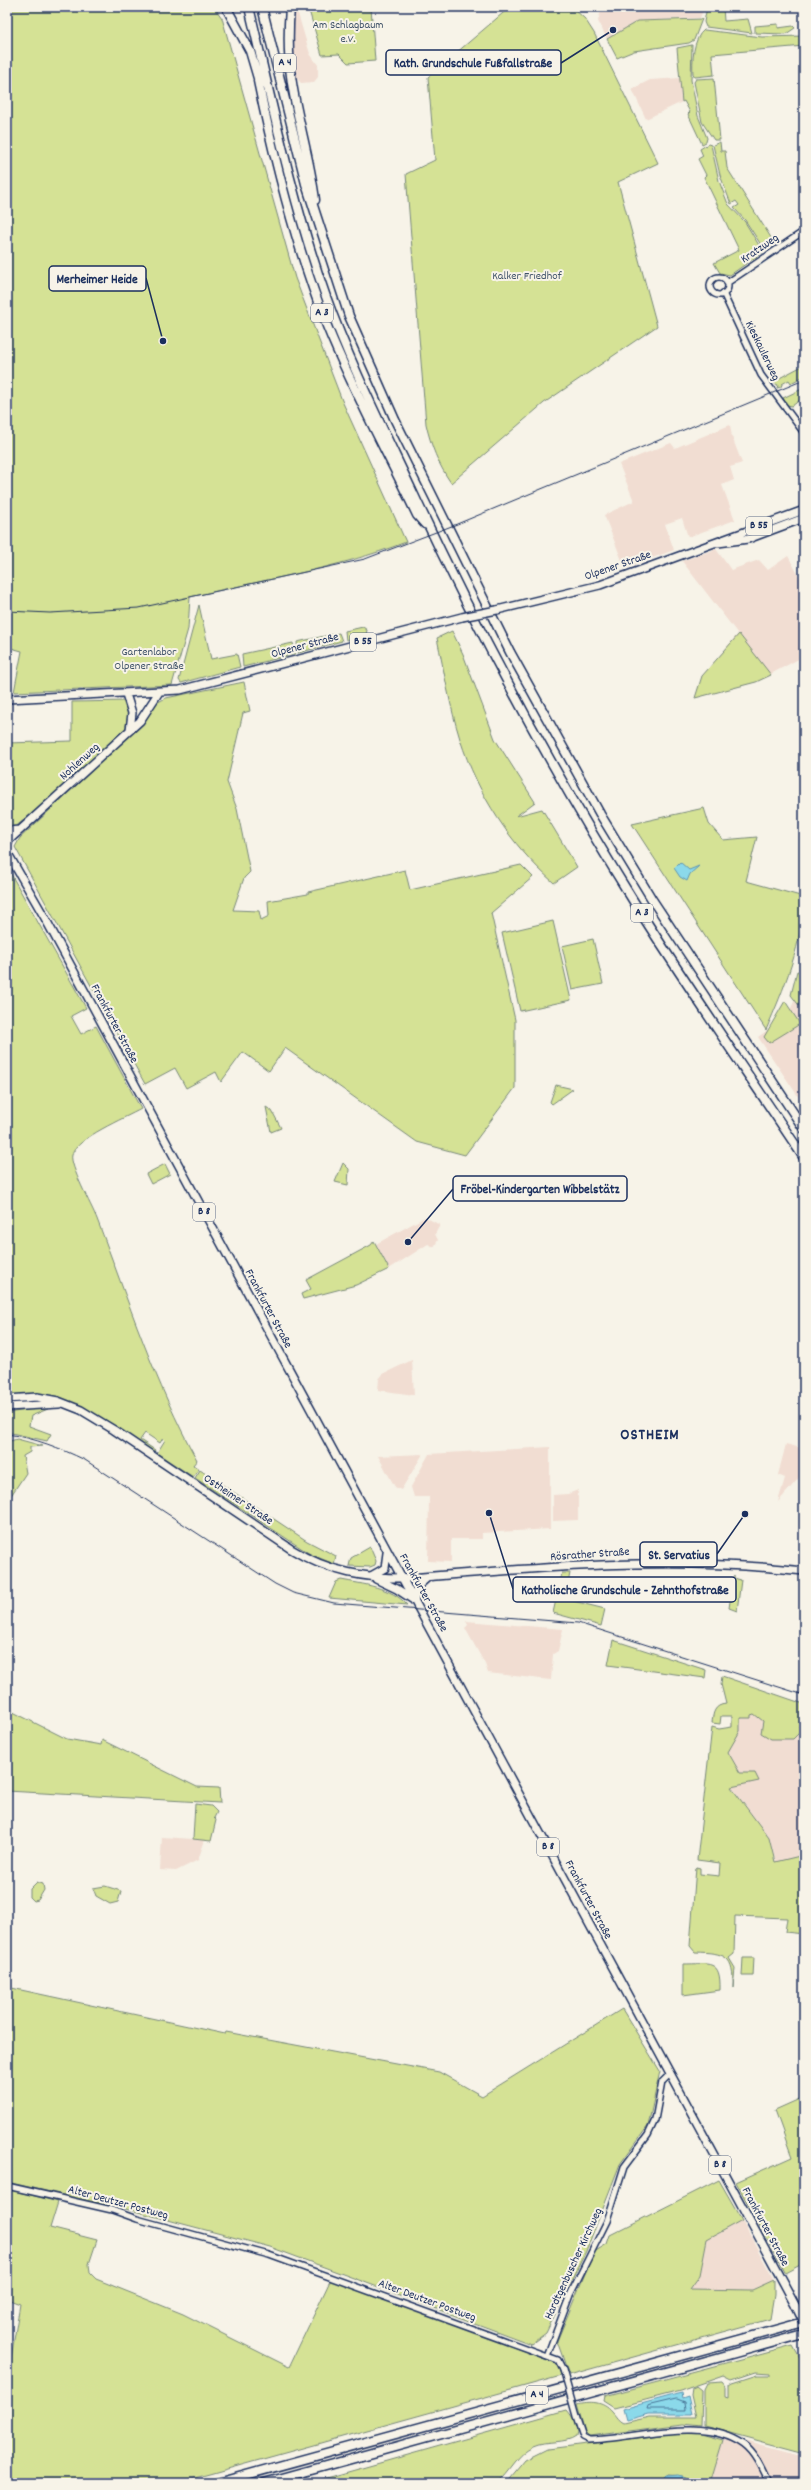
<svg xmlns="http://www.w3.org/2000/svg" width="811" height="2490" font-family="Dekko,sans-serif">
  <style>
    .built { fill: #f1ddd2 }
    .green { fill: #d5e295; stroke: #78887a }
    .water { fill: #8bd9ea; stroke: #5e95b2 }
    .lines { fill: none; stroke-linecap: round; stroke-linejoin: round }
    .shore { stroke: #487396; stroke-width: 1 }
    .minor-casing { stroke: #1b2f5e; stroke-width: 8 }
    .major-casing { stroke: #1b2f5e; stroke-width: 10 }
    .highway-casing { stroke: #1b2f5e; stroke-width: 11 }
    .minor { stroke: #f7f3e8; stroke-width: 5 }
    .major { stroke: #f7f3e8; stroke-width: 7 }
    .highway { stroke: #f7f3e8; stroke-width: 8 }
    .tram { stroke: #1b2f5e; stroke-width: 1 }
    .minor-bridge-casing { stroke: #1b2f5e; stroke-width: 8; stroke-linecap: butt }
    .major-bridge-casing { stroke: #1b2f5e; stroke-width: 10; stroke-linecap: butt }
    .minor-bridge { stroke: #f7f3e8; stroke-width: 5 }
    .major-bridge { stroke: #f7f3e8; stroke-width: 7 }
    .labels { text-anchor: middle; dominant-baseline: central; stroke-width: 4; stroke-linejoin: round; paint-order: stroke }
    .shield { fill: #f7f3e8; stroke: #5d6a87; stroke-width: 1 }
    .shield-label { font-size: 11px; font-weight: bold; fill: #1b2f5e }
    .park-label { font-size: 12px; fill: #405369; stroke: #f7f3e8 }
    .street-label { font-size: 12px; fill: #1b2f5e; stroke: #f7f3e8 }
    .district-label { font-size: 16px; font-weight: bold; letter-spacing: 1px; fill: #1b2f5e; stroke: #f7f3e8 }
    .leader { fill: none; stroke: #1b2f5e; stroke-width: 1.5 }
    .callout-dot { fill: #1b2f5e; stroke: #f7f3e8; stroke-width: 1.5 }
    .callout { fill: #f7f3e8; stroke: #1b2f5e; stroke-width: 1.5 }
    .callout-label { font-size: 13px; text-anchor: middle; font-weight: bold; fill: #1b2f5e }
  </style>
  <rect width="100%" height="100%" fill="#f7f3e8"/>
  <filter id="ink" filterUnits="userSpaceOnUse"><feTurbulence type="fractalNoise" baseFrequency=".025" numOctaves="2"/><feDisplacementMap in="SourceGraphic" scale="8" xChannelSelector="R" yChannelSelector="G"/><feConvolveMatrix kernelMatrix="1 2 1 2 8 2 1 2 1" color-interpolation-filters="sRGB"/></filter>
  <g filter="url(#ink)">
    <path class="built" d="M284 7H296L310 54 318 65V77L314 82 301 83 295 76 292 57 294 41Z
      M602 7H704L700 18 638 21 607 39 598 21Z
      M680 78 682 102 646 119 632 89 650 80Z
      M730 425 732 437 742 463 730 467 734 480 722 485 735 520 688 537 682 518 665 524 674 550 625 568 604 515 634 501 619 464 671 443 675 448Z
      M716 549 731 570 759 560 768 570 788 556 804 585V656L756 682 695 698 702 676 738 634 682 561Z
      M804 981V1105L758 1037 780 1021 789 1012Z
      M425 1217 440 1225 435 1234 438 1240 434 1247 428 1244 389 1269 376 1244Z
      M412 1360 414 1395 378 1390 379 1379 383 1374Z
      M786 1444 804 1449V1472L778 1502 785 1478 778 1475Z
      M550 1447V1529L482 1533V1539H451V1562L428 1561 429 1497H414L411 1487 429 1454Z
      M423 1454 401 1490 395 1487 378 1456Z
      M578 1490V1520L553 1521V1495L568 1494Z
      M466 1621 563 1629 558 1651 553 1654 551 1680 488 1673 485 1664 465 1628 468 1625Z
      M726 1704 804 1721V1855L776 1862 769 1838 731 1786 755 1773H740L728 1752 732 1717Z
      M162 1837 193 1839 205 1840 198 1860 176 1871 160 1870Z
      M742 2220 774 2280 752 2290 690 2289 700 2275 707 2239Z
      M723 2440 748 2441 804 2456V2483H710Z"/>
    <path class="green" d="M7 7H214L222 18 295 278 343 403 406 542C337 569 262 580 190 597L188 629 172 685 14 692 22 651 7 647Z
      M308 7H371L375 61 348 63 339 54 322 55Z
      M510 7H572L585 19 594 33 658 163 618 182 657 326 544 403 451 483C438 464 431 446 426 424L406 174 435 160 428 77Z
      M707 7H723L724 21 748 19 752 33 706 27 704 22Z
      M702 19 694 40 689 43 634 51 617 58 607 39 638 21Z
      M778 24V28L793 26 795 28 786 34 755 33V26Z
      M704 30 762 37 804 36V46L712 54 714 75 695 77 693 74C692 62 693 38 704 30Z
      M692 45 691 80 698 116 707 138 706 142 702 144 688 114 690 112 684 101 682 102 677 48Z
      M714 78 720 140H714L702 122 694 82 696 79Z
      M720 142 721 151H725L727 168 775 244 765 251 745 220 734 208 739 205 736 201 731 204 720 175 713 145Z
      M708 144 711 145 719 181 728 204 745 222 763 252 730 275 720 273 714 263 739 250 704 177 706 175 698 159 703 156 700 149Z
      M804 365V376L791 383 789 380 782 384 781 387 777 388 778 385 772 382Z
      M804 388V397L792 406 787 405 783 398Z
      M199 605 211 659 237 654 240 667 181 683 179 680Z
      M363 627 367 630 366 635 346 640 345 631Z
      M452 631 463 654 495 739 535 802 516 816 542 809 577 867 554 883C510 844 478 795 460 739 450 707 444 671 437 638Z
      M339 633 342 641 298 653 297 642Z
      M739 634 771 675 756 682 695 698 702 676Z
      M293 643 295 654 243 667 242 654Z
      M244 682 250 711 243 713 227 782 237 809 250 872 244 878 233 910 259 911 261 920 269 916 268 901 308 894V892L405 870 410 890 521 865 533 877 491 913 515 1020V1088L465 1155 417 1142 285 1048 269 1071 243 1052 221 1082 216 1072 186 1088 175 1068 145 1084 15 847 20 838 127 738 156 703 166 698Z
      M126 701 128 717 125 731 69 783 14 828H7V743L72 741V702Z
      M704 808 709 824 723 840 757 837 746 881 804 897C804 940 783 991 766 1030L632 824Z
      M7 867 86 1008 71 1016 81 1034 96 1026 141 1109C125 1118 76 1138 72 1155 69 1165 92 1206 97 1219 128 1300 155 1384 197 1460L193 1465 199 1469 193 1477 157 1453 165 1440 163 1438 160 1443 145 1433 140 1440 155 1450 153 1453C102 1417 73 1391 7 1396Z
      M553 921 571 1000 520 1011 502 933Z
      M593 939 603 984 572 990 562 946Z
      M797 971 804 973V1012L791 995Z
      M785 1001 800 1024 769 1043 764 1037Z
      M556 1085 573 1089 552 1104 550 1102Z
      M266 1107 272 1111 281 1128 271 1132Z
      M343 1163 349 1169 348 1185 335 1182Z
      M165 1164 170 1174 151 1184 146 1174Z
      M374 1241 389 1269 356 1285 303 1299 301 1294 311 1289 306 1280 371 1245Z
      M41 1408 48 1409 31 1416 29 1426 51 1434 47 1441 7 1432V1413Z
      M17 1439 43 1446 30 1447V1452L23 1456 26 1473 8 1500 7 1442Z
      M200 1470 307 1541 336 1556 334 1564 310 1554 195 1478Z
      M370 1547 376 1561 375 1565 370 1567 349 1566 351 1558Z
      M562 1573H570L565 1599 605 1609 601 1626 553 1613Z
      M734 1575V1578L741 1580 737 1611 729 1608Z
      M341 1580C362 1584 392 1587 407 1605L329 1598 336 1582Z
      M613 1640 706 1670 705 1678 608 1665Z
      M722 1676 804 1704V1726H799L801 1731 793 1739H771L761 1733 763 1721 754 1714 751 1715V1718H740V1731L728 1752 740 1773H755L759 1781 731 1787 769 1838 775 1862 804 1855V1934L785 1932 787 1918 735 1916 734 1954 729 1958 735 1968 733 1988C734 1955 726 1953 695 1952L690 1946 696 1867 700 1868V1874L719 1876 720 1863 697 1860 712 1727 719 1729 732 1727V1716H721L720 1724 712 1723C713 1713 714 1705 726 1704L721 1684Z
      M7 1709 67 1739 101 1745 102 1740 197 1787 219 1788 220 1803 7 1791Z
      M195 1804 211 1806 217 1812 214 1818 216 1820 211 1841 193 1839Z
      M37 1882 43 1884 44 1890 38 1900 34 1901 30 1897V1889Z
      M105 1886 121 1891 118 1902 110 1904 96 1896 93 1888Z
      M743 1958H754L753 1976H742Z
      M683 1964C710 1964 721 1959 720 1990L683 1995Z
      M7 1987 225 2034 226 2032 439 2072 482 2096 622 2009 660 2071 648 2126 620 2164 586 2251 546 2333 531 2344 270 2247 134 2211 7 2182Z
      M804 2097V2263L785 2273 736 2182 792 2157 775 2110Z
      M719 2180 742 2220 707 2239 700 2275 690 2289 752 2290 774 2280V2295L770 2319 569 2375 557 2341 594 2252 607 2244 610 2235Z
      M7 2189 58 2202 50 2228 97 2240 89 2264 90 2273 96 2279 183 2314 289 2367 331 2279 553 2362 559 2366 561 2376 177 2483H7V2382L20 2304 7 2299Z
      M793 2346 804 2366V2453L704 2426V2389L707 2383 722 2382 726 2387V2396L729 2397V2385L732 2383 757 2375H770V2373L755 2372 731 2380 723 2376 680 2391 615 2408 604 2401 605 2396Z
      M697 2386 702 2390 701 2426 683 2424 589 2436 585 2432 577 2404C590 2401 603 2401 612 2412 616 2416 618 2421 623 2423L649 2417H696L691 2395 692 2388Z
      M567 2410C573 2417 579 2427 576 2436 565 2444 547 2440 534 2446 517 2454 511 2471 497 2483H309Z
      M677 2433 701 2434 723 2440 710 2483H693C687 2474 678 2476 668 2475L660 2483H506L525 2460 547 2449Z"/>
    <path class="water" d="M680 862 689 870 699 866 690 874 687 881 680 877 674 868Z
      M681 2393 682 2398 688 2396 692 2414H648L626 2420 623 2409Z
      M679 2475 690 2479 693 2483H660L666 2476Z"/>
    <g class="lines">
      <path class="shore" d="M677 2399 685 2402 686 2409H647L648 2406Z"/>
      <defs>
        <path id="minor" d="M710 286a9 9 0 1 1 18 0a9 9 0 1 1-18 0Z
          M727 283 804 231
          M723 293 761 375 804 433
          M7 2186 112 2210 137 2219 269 2255 547 2356 558 2360 563 2370
          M547 2356 570 2295 607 2221 624 2167 648 2135 655 2120 662 2082 670 2074
          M576 2416 583 2437 589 2440C635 2439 702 2415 744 2445 756 2454 763 2470 769 2483"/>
        <path id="major" d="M718 543 748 539 804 518
          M497 610 600 585 804 510
          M126 694 132 713 130 730
          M7 699 180 690 462 617
          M7 831 20 830
          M7 842 140 721 159 692
          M7 852 45 918 796 2306
          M7 1399 37 1397 58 1401 81 1410 114 1430 291 1549C328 1572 367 1579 411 1578 541 1567 673 1556 804 1571
          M7 1407 59 1404
          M371 1576 385 1568 387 1553
          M376 1579 397 1589 412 1599
          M414 1601 418 1586 427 1578"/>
        <path id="highway" d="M226 7 250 51 260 85
          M249 7C272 103 292 201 325 294 350 364 383 429 414 495 481 638 556 777 639 910 692 994 749 1075 804 1158
          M262 7 306 184 349 316 395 420 510 652 600 814 653 901 804 1129
          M290 7C288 33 288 58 292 83 298 122 310 160 315 200
          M258 81C275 164 296 247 327 326 353 391 387 452 417 515L425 524
          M217 2483 804 2322
          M264 2483 804 2334"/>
      </defs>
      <use href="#minor" class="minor-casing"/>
      <use href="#major" class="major-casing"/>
      <use href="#highway" class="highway-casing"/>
      <use href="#minor" class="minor"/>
      <use href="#major" class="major"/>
      <use href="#highway" class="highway"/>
      <path class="tram" d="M7 611 50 613 139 608 365 559 457 524 804 380
        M7 1434C35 1438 60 1448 85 1460L275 1584 293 1593 334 1603 578 1623 804 1695"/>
      <defs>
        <path id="minor-bridge" d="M563 2370 576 2416"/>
        <path id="major-bridge" d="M462 617 497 610
          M796 2306 804 2322"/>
      </defs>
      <use href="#minor-bridge" class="minor-bridge-casing"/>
      <use href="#major-bridge" class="major-bridge-casing"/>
      <use href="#minor-bridge" class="minor-bridge"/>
      <use href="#major-bridge" class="major-bridge"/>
    </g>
  </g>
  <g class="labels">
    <g class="shield">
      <rect x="274" y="54" width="22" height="18" rx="3"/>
      <rect x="311" y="304" width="22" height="18" rx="3"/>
      <rect x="746" y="517" width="26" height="18" rx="3"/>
      <rect x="350" y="633" width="26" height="18" rx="3"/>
      <rect x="631" y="904" width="22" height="18" rx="3"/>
      <rect x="193" y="1203" width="22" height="18" rx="3"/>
      <rect x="537" y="1838" width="22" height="18" rx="3"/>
      <rect x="709" y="2156" width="22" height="18" rx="3"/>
      <rect x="526" y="2386" width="22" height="18" rx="3"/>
    </g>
    <g class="shield-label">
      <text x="285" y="63">A 4</text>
      <text x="322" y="313">A 3</text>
      <text x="759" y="526">B 55</text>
      <text x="363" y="642">B 55</text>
      <text x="642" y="913">A 3</text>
      <text x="204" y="1212">B 8</text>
      <text x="548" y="1847">B 8</text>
      <text x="720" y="2165">B 8</text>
      <text x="537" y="2395">A 4</text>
    </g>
    <g class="park-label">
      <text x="348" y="25">Am Schlagbaum<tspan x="348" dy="14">e.V.</tspan></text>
      <text x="527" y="276">Kalker Friedhof</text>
      <text x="149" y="652">Gartenlabor<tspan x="149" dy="14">Olpener Straße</tspan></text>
    </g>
    <g class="street-label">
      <text transform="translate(760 249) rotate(-34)">Kratzweg</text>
      <text transform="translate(762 351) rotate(64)">Kieskaulerweg</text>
      <text transform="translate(618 566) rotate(-19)">Olpener Straße</text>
      <text transform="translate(305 646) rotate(-15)">Olpener Straße</text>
      <text transform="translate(80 762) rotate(-42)">Nohlenweg</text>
      <text transform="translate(114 1024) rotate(62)">Frankfurter Straße</text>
      <text transform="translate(268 1309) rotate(62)">Frankfurter Straße</text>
      <text transform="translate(238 1500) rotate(34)">Ostheimer Straße</text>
      <text transform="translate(590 1555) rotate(-4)">Rösrather Straße</text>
      <text transform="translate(423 1593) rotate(61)">Frankfurter Straße</text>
      <text transform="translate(588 1900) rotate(62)">Frankfurter Straße</text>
      <text transform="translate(118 2203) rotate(15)">Alter Deutzer Postweg</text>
      <text transform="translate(765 2227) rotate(62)">Frankfurter Straße</text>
      <text transform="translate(574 2264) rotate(-65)">Hardtgenbuscher Kirchweg</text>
      <text transform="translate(427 2301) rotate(20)">Alter Deutzer Postweg</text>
    </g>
    <g class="district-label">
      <text x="650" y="1435">OSTHEIM</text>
    </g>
  </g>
  <path class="leader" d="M613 30L561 63M163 341L146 278M408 1242L453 1189M745 1514L717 1554M489 1513L513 1589"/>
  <g class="callout-dot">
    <circle cx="613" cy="30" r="4"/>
    <circle cx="163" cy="341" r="4"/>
    <circle cx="408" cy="1242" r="4"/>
    <circle cx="745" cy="1514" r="4"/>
    <circle cx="489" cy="1513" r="4"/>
  </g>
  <g class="callout">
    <rect x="386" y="50" width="175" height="25" rx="4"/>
    <rect x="49" y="266" width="97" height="25" rx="4"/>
    <rect x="453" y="1176" width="174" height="25" rx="4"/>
    <rect x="640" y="1542" width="77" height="25" rx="4"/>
    <rect x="513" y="1577" width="223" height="25" rx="4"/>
  </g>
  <g class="callout-label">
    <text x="473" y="67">Kath. Grundschule Fußfallstraße</text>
    <text x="97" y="283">Merheimer Heide</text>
    <text x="540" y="1193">Fröbel-Kindergarten Wibbelstätz</text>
    <text x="679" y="1559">St. Servatius</text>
    <text x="625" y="1594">Katholische Grundschule - Zehnthofstraße</text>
  </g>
  <rect width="811" height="2490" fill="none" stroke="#f7f3e8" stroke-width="24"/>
  <rect x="12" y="12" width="787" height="2466" fill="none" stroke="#1b2f5e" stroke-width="1.5" filter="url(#ink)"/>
</svg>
